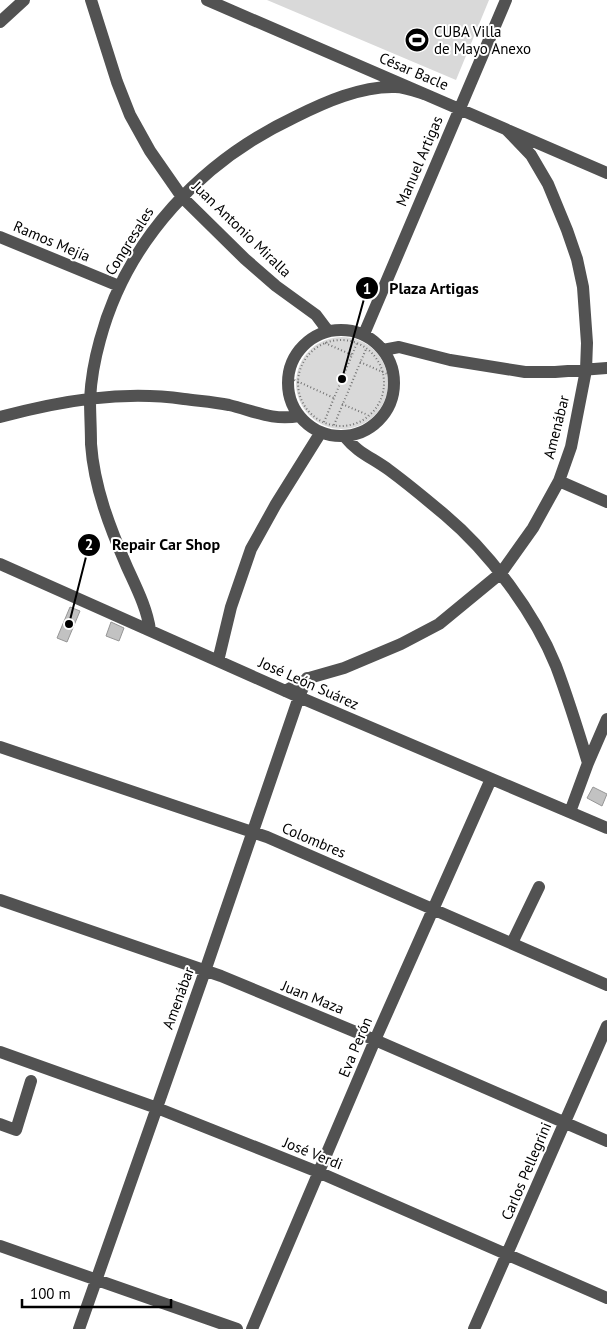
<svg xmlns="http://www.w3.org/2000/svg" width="607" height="1329" font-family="'PT Sans',sans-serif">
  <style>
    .green { fill: #d9d9d9 }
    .building { fill: #c2c2c2; stroke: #969696 }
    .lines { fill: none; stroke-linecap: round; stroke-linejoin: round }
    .path { stroke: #747474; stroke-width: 2; stroke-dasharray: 1 2.5; stroke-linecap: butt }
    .minor { stroke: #525252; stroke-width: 12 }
    .labels { text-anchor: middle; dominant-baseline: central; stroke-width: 4; stroke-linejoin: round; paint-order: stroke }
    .poi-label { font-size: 15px; fill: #000; stroke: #fff; text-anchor: start }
    .street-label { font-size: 15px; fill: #000; stroke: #fff }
    .leader { fill: none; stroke: #000; stroke-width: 2 }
    .callout-dot { fill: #000; stroke: #fff; stroke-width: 2 }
    .mark-label { font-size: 15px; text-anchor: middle; font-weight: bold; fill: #fff }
    .callout-label { font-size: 16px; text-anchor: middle; font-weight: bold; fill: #000; stroke: #fff; stroke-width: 4; stroke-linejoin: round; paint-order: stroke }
  </style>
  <rect width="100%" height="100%" fill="#fff"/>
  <path class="green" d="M267 0H489L456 80Z
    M296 383a46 46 0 1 1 92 0a46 46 0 1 1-92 0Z"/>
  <path class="building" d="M70 607 80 611 67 642 57 638Z
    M111 622 124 628 119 641 106 636Z
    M593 787 607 794 602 806 587 798Z"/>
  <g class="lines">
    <path class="path" d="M298 383a43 43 0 1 1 86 0a43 43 0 1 1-86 0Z
      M325 343 352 355
      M360 362 394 377
      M288 377 334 398
      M342 404 368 415
      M324 422 357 343
      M334 425 366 349"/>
    <path class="minor" d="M91 0 117 82 130 115 150 151 182 197 245 259 276 286 316 315 328 331
      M207 0 607 173
      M0 22 24 0
      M0 237 119 286
      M288 383a53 53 0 1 1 106 0a53 53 0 1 1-106 0Z
      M364 334 506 0
      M383 350 399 347 450 360 525 372H555L607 368
      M0 417C60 401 122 390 184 399 199 401 214 402 229 405 254 411 273 421 299 416
      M344 436C358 453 371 457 389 470 408 484 426 499 445 515 489 552 534 612 556 666 568 698 578 730 588 763
      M559 481 607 502
      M0 564 299 697 607 828
      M150 630C147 608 136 587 127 567 110 528 94 487 91 444 91 429 90 414 90 399 91 379 95 358 100 340 127 239 202 161 295 117 325 102 361 86 395 87 404 87 415 91 424 94
      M218 661 231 607 251 549 276 504 321 432
      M285 691 309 678 344 668 401 644 439 624 501 573 533 528 559 481 571 447 586 370 587 343 583 287 577 259 567 230 548 184 531 155 507 130
      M0 747 267 837 607 985
      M570 812 588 763 607 719
      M0 900 221 976 375 1040 607 1141
      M512 943 539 887
      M0 1052 157 1108 318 1172 607 1298
      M0 1124 16 1130 31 1081
      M0 1246 237 1329
      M79 1329 205 971 299 697 307 678
      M252 1329 375 1040 491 779
      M474 1329 607 1026"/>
  </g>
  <defs>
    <symbol id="stadium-disc" viewBox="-11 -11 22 22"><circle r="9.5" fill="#000" stroke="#fff"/><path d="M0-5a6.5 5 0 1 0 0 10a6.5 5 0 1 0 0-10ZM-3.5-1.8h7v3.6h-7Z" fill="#fff"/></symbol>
  </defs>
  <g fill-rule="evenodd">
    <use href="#stadium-disc" x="403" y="26" width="28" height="28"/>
  </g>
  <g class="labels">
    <g class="poi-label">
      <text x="434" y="31">CUBA Villa<tspan x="434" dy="17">de Mayo Anexo</tspan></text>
    </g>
    <g class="street-label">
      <text transform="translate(414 71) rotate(23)">César Bacle</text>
      <text transform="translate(419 161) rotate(-67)">Manuel Artigas</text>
      <text transform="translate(242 229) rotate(44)">Juan Antonio Miralla</text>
      <text transform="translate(52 241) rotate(23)">Ramos Mejía</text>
      <text transform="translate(129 241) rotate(-58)">Congresales</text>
      <text transform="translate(556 427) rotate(-76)">Amenábar</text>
      <text transform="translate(309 683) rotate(24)">José León Suárez</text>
      <text transform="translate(314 840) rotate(23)">Colombres</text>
      <text transform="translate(313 997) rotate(22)">Juan Maza</text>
      <text transform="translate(178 998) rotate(-70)">Amenábar</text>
      <text transform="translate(355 1047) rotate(-67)">Eva Perón</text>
      <text transform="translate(313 1153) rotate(22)">José Verdi</text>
      <text transform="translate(526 1171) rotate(-67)">Carlos Pellegrini</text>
    </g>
  </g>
  <path class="leader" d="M342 379L367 288M69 624L89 545"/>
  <g class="callout-dot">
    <circle cx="342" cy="379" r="5"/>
    <circle cx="69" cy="624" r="5"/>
    <circle cx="367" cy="288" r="12"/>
    <circle cx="89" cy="545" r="12"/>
  </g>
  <g class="mark-label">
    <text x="367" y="294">1</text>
    <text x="89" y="550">2</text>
  </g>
  <g class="callout-label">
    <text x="434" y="294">Plaza Artigas</text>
    <text x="166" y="550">Repair Car Shop</text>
  </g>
  <path d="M22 1299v8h149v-8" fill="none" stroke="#000000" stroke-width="2.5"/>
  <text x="30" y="1299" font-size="15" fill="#000000" stroke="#ffffff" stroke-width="4" paint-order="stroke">100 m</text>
</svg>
